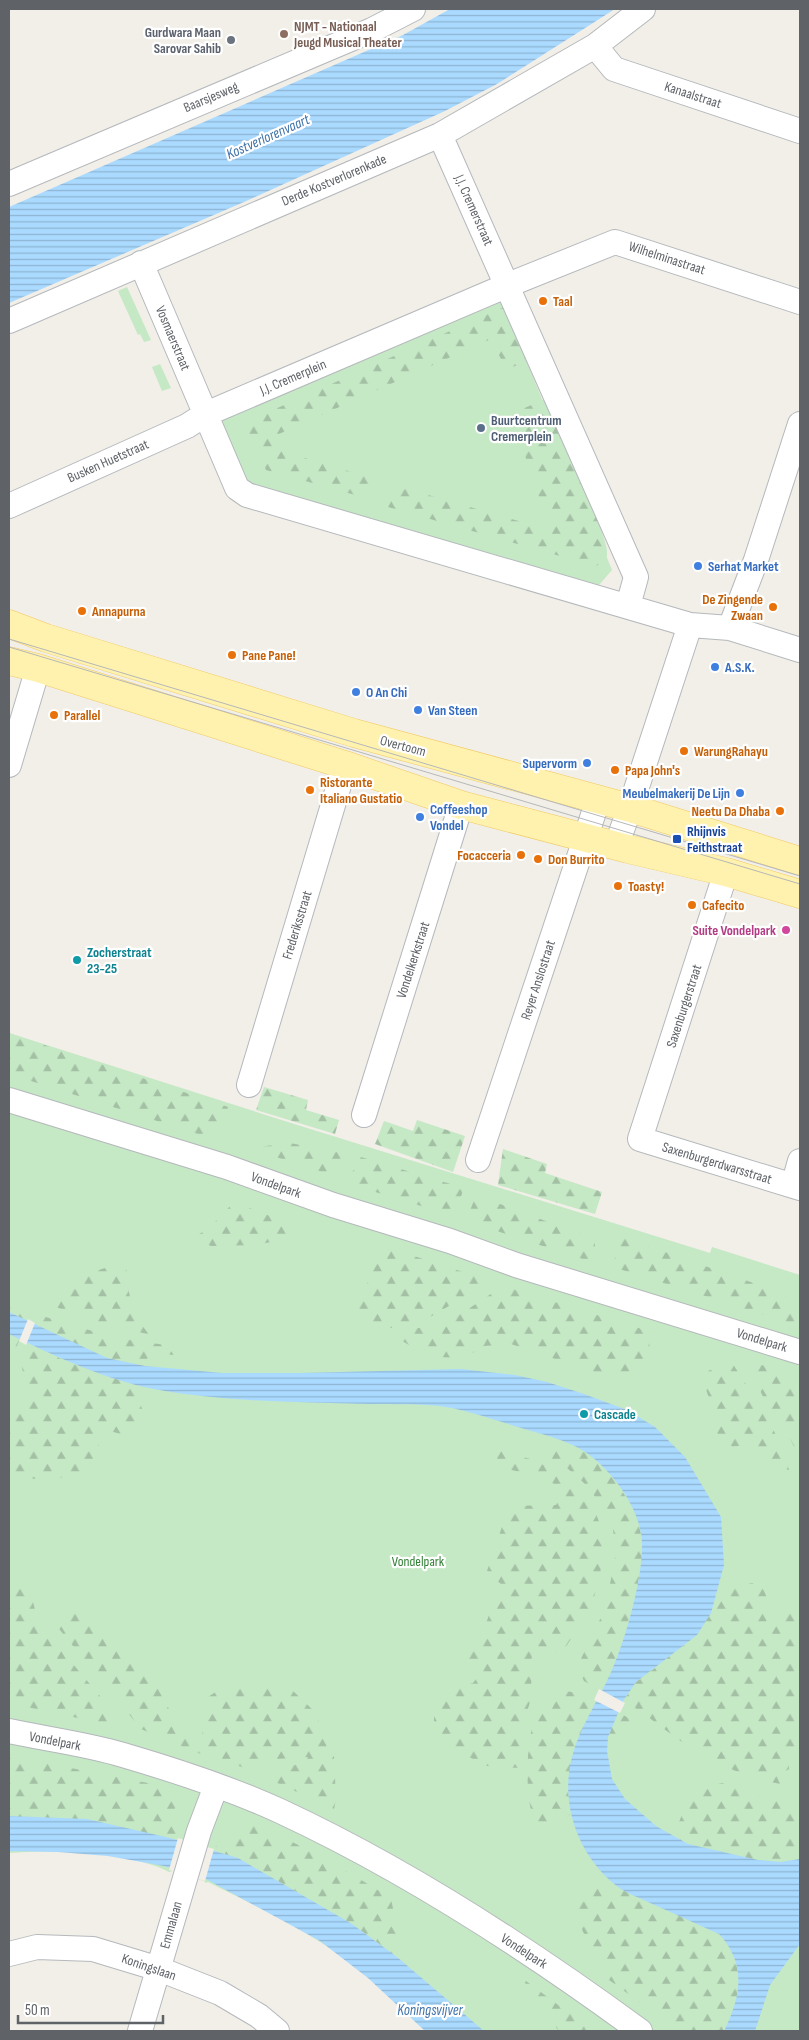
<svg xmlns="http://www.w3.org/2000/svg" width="809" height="2040" font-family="'Sofia Sans Condensed',sans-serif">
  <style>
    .green { fill: #c5e8c5 }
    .forest { fill: url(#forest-firs) }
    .water { fill: url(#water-rules) }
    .pier { fill: #f1efe8 }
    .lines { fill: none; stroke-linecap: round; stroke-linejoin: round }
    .minor-casing { stroke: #b5b8bc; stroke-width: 26 }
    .major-casing { stroke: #f2c960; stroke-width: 29 }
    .minor { stroke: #fff; stroke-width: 24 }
    .major { stroke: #fff2af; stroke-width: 28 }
    .tram { stroke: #b6b7b8; stroke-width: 1 }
    .education-dot { fill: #8d6e63; stroke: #fff; stroke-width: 2 }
    .worship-dot { fill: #6b7280; stroke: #fff; stroke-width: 2 }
    .food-dot { fill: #e8710a; stroke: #fff; stroke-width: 2 }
    .service-dot { fill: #5c6f8a; stroke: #fff; stroke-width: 2 }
    .shop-dot { fill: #3f7fe0; stroke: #fff; stroke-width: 2 }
    .transit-dot { fill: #1a4fb4; stroke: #fff; stroke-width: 2 }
    .hotel-dot { fill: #d1479c; stroke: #fff; stroke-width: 2 }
    .culture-dot { fill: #0f9aa8; stroke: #fff; stroke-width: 2 }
    .labels { text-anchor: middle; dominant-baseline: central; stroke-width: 4.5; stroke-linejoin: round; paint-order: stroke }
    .education-label { font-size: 14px; font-weight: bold; fill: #785e54; stroke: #fff; text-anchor: start }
    .worship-label { font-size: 14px; font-weight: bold; fill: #5b616d; stroke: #fff; text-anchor: end }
    .street-label { font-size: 14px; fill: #5f6368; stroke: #fff }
    .food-label { font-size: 14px; font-weight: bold; fill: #c56008; stroke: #fff; text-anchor: start }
    .service-label { font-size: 14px; font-weight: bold; fill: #4e5e75; stroke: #fff; text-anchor: start }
    .shop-label { font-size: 14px; font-weight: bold; fill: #366cbe; stroke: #fff; text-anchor: start }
    .transit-label { font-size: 14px; font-weight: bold; fill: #164399; stroke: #fff; text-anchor: start }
    .hotel-label { font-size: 14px; font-weight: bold; fill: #b23c85; stroke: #fff; text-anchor: end }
    .culture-label { font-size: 14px; font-weight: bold; fill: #0d838f; stroke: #fff; text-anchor: start }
    .park-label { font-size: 14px; fill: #348238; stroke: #fff }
    .water-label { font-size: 15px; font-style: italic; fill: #4174aa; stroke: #fff }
  </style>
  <defs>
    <pattern id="forest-firs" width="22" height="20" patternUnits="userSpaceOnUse" patternTransform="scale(1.25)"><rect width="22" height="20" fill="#c5e8c5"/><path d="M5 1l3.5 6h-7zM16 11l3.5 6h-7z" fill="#a3c0a4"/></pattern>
    <pattern id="water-rules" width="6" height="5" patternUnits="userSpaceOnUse" patternTransform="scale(1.25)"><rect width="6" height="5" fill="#aadaff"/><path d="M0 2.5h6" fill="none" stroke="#8eb4d2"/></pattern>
  </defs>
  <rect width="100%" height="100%" fill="#f1efe8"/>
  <path class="green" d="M127 287 151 340 144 342 140 334 138 335 118 291Z
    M501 299 612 570 599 585 242 481 217 417Z
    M160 364 171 388 162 391 152 367Z
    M9 1033 291 1123 710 1253 712 1247 800 1275V2031H427C396 2001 363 1969 325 1945 288 1921 248 1902 208 1882L206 1883 204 1881 173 1871 169 1872C132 1852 51 1849 9 1853Z"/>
  <path class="forest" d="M504 307 528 362 506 369 491 339 279 434 288 453 372 478 366 498 266 470 244 423Z
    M545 399 601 529C605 544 615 561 595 566L388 507 397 486 550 530 511 414Z
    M9 1033 228 1107 217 1140 9 1074Z
    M264 1087 308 1100 306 1110 339 1120 335 1134 256 1110Z
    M417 1120 465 1136 453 1172 375 1144 384 1121 413 1131Z
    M290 1143 337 1152 343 1156 334 1176 249 1148Z
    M503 1149 547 1164 545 1173 602 1192 595 1214 498 1185Z
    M361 1157 464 1188 454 1216 346 1183Z
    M476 1195 586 1236 595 1241V1263L466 1221Z
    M234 1202 296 1226H297L289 1235 276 1241 255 1245 211 1246 192 1238 208 1229Z
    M619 1236 748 1281 800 1302V1326L613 1267Z
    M383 1246 485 1279 483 1286 425 1320 391 1328 369 1331 360 1320 359 1307 379 1250Z
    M126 1263C127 1288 131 1318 151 1335L91 1320 56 1307V1303C72 1279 99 1267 126 1263Z
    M503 1286 639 1328 650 1333 649 1353 625 1376 599 1374 511 1344 484 1346 464 1358 439 1357 422 1353 399 1339V1331L431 1326 450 1321Z
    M9 1296 31 1312 27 1322 9 1312Z
    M39 1315 109 1336 136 1341 189 1348 180 1356 146 1351 148 1357 145 1366 107 1358 34 1325Z
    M9 1334 20 1339 16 1348 9 1356Z
    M27 1343 70 1363 131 1383 144 1413 125 1435 102 1429 97 1454 78 1475 45 1480 9 1476V1412L12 1406 22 1397C36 1400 45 1408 59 1411 35 1393 11 1377 27 1343Z
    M731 1361C753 1396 779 1430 789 1470L774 1466 766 1461 758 1448 749 1444 733 1447 721 1440 713 1425 714 1412 704 1384 708 1371Z
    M749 1361 800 1377V1447L795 1449 788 1434 776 1421 747 1366Z
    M552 1444C564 1447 578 1449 589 1454 598 1459 606 1471 613 1479 627 1496 639 1518 642 1540 646 1577 618 1657 602 1691L584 1681 577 1667 605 1609 615 1559 613 1527 600 1503 584 1483 567 1468 544 1456Z
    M494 1449 534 1460 565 1476 593 1506 603 1532V1560L592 1606 562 1653 532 1645 531 1699 523 1724 519 1768 487 1766 445 1745 434 1723V1710L438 1693 473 1683 485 1667 461 1659 482 1635 489 1615 504 1587 487 1571 509 1506 556 1505 563 1491 547 1479 493 1465Z
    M762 1581 769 1607 766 1624 769 1627 786 1600V1609L796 1617 794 1630 800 1636V1750L788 1753 789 1769 777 1776 780 1784C739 1776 704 1759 671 1734 655 1723 641 1710 623 1701L636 1682 655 1668 711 1613 712 1609 729 1588Z
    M9 1588H29L36 1613 61 1650 128 1729 9 1703Z
    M73 1600 111 1640 143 1662 158 1679 167 1705 181 1735 201 1748 205 1699 217 1691 252 1684 290 1688 316 1713 327 1747 334 1757 336 1799 334 1809 273 1781 275 1772 283 1767 305 1763 308 1757 265 1760 245 1768 195 1752 141 1729 55 1624Z
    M565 1691 585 1694 596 1701 572 1758 568 1786 570 1814 560 1826 536 1827C534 1818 530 1809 529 1800 526 1778 526 1717 545 1702 550 1697 559 1694 565 1691Z
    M618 1712 639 1724 616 1747 607 1750 608 1737Z
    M9 1756 153 1784 176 1805 171 1823 177 1833 175 1840 9 1816Z
    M722 1783 760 1797 800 1804V1859C794 1860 787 1862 781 1862 753 1863 698 1850 674 1837 683 1808 691 1791 722 1783Z
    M247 1823C298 1841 345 1870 391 1898L398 1936 397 1957 352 1924 238 1858 213 1851 215 1847Z
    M595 1883 604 1887 622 1890 719 1934C747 1964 741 1997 724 2031H679L605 1977 573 1911C577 1899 582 1887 595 1883Z
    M522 1978 593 2031H559L538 2005Z"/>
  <path class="water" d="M450 9H615L497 84 445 111 244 202 9 303V207L403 35Z
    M9 1312 107 1358 145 1366 222 1373H300L461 1369 515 1375 547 1382 584 1394 627 1410 655 1427 685 1457 721 1517 724 1565 711 1613 697 1635 636 1682 623 1701 608 1737 607 1751 612 1779 625 1799 656 1826 688 1844 758 1860 780 1862 800 1859V1944L770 1985 755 2031H724C741 1997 747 1964 719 1934 695 1923 672 1913 648 1902 640 1898 629 1894 621 1889 580 1860 559 1806 572 1757 580 1726 599 1700 612 1670 626 1638 643 1578 642 1543 641 1511 616 1476 592 1457 573 1441 544 1435 521 1428 498 1421 475 1413 452 1408 429 1403 393 1405 368 1404 297 1402 224 1402 154 1389 103 1379 55 1356 9 1334Z
    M9 1816 87 1819 170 1838 238 1858 352 1924 397 1957 484 2031H425L368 1978 320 1941 206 1879 164 1866 108 1856 58 1852 9 1851Z"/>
  <path class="pier" d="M28 1319 35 1323 26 1345 19 1341Z
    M599 1689 625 1703 620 1713 594 1700Z
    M178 1838 214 1849 205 1881 169 1870Z"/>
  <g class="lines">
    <defs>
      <path id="minor" d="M595 46 614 69 800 131
        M440 135 636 577 628 606
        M9 184 372 30 413 9
        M141 263 237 488 247 495 690 625 730 628 800 650
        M9 321 440 135 595 46 643 9
        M9 506 187 426 206 414 508 285 615 242 800 302
        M730 628 756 560 800 424
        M9 765 38 668
        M616 846 630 808 690 625
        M726 872 640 1139 800 1188
        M249 1085 345 765
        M9 1100 227 1167 333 1205 450 1241 516 1265 800 1352
        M364 1115 461 805
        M478 1160 598 800
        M793 1186 800 1161
        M9 1731C46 1739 87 1744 123 1755 174 1770 232 1789 280 1811 407 1870 527 1948 640 2031
        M9 1954 37 1947 93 1949 159 1969 220 1993 259 2016 277 2031
        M140 2031 199 1831 216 1786"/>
      <path id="major" d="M9 624 46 638 354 733 630 808 800 861
        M9 661 38 668 345 765 461 805 628 849 726 872 800 894"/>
    </defs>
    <use href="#minor" class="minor-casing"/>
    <use href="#major" class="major-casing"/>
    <use href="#minor" class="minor"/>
    <use href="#major" class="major"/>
    <path class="tram" d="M9 639 800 876
      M9 647 800 884"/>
  </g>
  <circle class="education-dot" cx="284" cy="34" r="5"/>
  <circle class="worship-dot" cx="231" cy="40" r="5"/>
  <g class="food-dot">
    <circle cx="543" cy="301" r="5"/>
    <circle cx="773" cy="607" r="5"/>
    <circle cx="82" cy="611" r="5"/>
    <circle cx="232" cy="655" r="5"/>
    <circle cx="54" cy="715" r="5"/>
    <circle cx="684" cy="751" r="5"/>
    <circle cx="615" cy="770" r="5"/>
    <circle cx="310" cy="790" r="5"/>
    <circle cx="780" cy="811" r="5"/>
    <circle cx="521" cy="855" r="5"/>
    <circle cx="538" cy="859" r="5"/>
    <circle cx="618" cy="886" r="5"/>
    <circle cx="692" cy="905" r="5"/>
  </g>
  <circle class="service-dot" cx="481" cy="428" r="5"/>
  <g class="shop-dot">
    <circle cx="698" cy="566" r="5"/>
    <circle cx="715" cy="667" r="5"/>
    <circle cx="356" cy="692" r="5"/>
    <circle cx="418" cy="710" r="5"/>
    <circle cx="587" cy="763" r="5"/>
    <circle cx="740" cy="793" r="5"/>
    <circle cx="420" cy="817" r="5"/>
  </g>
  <rect class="transit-dot" x="672" y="834" width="10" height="10" rx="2.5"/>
  <circle class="hotel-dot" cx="786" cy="930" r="5"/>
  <g class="culture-dot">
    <circle cx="77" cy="960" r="5"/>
    <circle cx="584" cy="1414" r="5"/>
  </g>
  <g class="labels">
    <g class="education-label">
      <text x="294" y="26">NJMT - Nationaal<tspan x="294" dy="16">Jeugd Musical Theater</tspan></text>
    </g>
    <g class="worship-label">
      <text x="221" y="32">Gurdwara Maan<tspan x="221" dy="16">Sarovar Sahib</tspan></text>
    </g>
    <g class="street-label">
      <text transform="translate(693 95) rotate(18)">Kanaalstraat</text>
      <text transform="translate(211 97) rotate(-23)">Baarsjesweg</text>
      <text transform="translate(334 180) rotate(-23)">Derde Kostverlorenkade</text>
      <text transform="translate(474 210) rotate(66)">J.J. Cremerstraat</text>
      <text transform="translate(667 258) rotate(18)">Wilhelminastraat</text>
      <text transform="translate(173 338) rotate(67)">Vosmaerstraat</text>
      <text transform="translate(293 377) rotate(-23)">J.J. Cremerplein</text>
      <text transform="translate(108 461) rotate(-24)">Busken Huetstraat</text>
      <text transform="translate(403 746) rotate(15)">Overtoom</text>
      <text transform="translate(297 925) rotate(-73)">Frederiksstraat</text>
      <text transform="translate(413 960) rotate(-72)">Vondelkerkstraat</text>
      <text transform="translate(538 980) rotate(-72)">Reyer Anslostraat</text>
      <text transform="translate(684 1006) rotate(-72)">Saxenburgerstraat</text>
      <text transform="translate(717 1163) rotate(17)">Saxenburgerdwarsstraat</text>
      <text transform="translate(276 1185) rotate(20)">Vondelpark</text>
      <text transform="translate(762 1340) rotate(17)">Vondelpark</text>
      <text transform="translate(55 1741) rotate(11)">Vondelpark</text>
      <text transform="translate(171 1925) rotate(-74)">Emmalaan</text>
      <text transform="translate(524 1951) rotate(33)">Vondelpark</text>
      <text transform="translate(149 1967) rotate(19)">Koningslaan</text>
    </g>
    <g class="food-label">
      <text x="553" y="301">Taal</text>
      <text x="763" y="599" text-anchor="end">De Zingende<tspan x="763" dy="16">Zwaan</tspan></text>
      <text x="92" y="611">Annapurna</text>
      <text x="242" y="655">Pane Pane!</text>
      <text x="64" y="715">Parallel</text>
      <text x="694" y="751">WarungRahayu</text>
      <text x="625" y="770">Papa John's</text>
      <text x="320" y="782">Ristorante<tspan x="320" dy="16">Italiano Gustatio</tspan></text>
      <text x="770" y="811" text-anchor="end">Neetu Da Dhaba</text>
      <text x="511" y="855" text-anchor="end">Focacceria</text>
      <text x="548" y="859">Don Burrito</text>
      <text x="628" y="886">Toasty!</text>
      <text x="702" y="905">Cafecito</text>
    </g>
    <g class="service-label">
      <text x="491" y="420">Buurtcentrum<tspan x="491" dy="16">Cremerplein</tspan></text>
    </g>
    <g class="shop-label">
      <text x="708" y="566">Serhat Market</text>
      <text x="725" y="667">A.S.K.</text>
      <text x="366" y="692">O An Chi</text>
      <text x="428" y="710">Van Steen</text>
      <text x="577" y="763" text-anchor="end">Supervorm</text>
      <text x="730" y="793" text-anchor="end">Meubelmakerij De Lijn</text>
      <text x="430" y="809">Coffeeshop<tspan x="430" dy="16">Vondel</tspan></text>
    </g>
    <g class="transit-label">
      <text x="687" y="831">Rhijnvis<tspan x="687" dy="16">Feithstraat</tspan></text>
    </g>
    <g class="hotel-label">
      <text x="776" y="930">Suite Vondelpark</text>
    </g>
    <g class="culture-label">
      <text x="87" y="952">Zocherstraat<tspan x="87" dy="16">23-25</tspan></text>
      <text x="594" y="1414">Cascade</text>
    </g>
    <g class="park-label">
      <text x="418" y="1561">Vondelpark</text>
    </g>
    <g class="water-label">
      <text transform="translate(268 137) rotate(-24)">Kostverlorenvaart</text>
      <text x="430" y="2010">Koningsvijver</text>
    </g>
  </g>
  <rect width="809" height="2040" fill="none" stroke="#5f6368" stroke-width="20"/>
  <path d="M18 2015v8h145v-8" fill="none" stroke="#5f6368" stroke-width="2.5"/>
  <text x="25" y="2015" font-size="15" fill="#5f6368" stroke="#ffffff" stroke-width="4" paint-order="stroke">50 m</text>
</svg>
